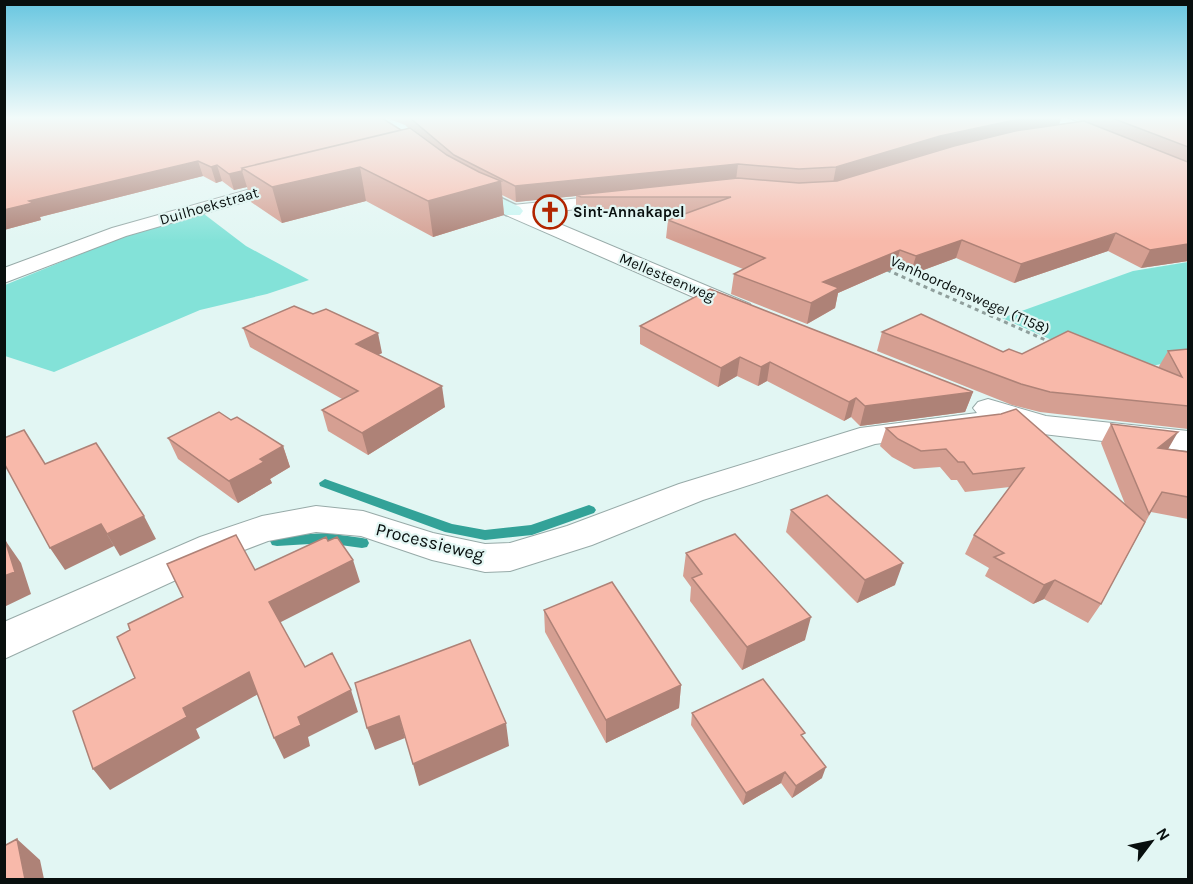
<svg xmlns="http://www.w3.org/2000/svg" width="1193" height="884" font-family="Karla,sans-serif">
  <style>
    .green { fill: #83e2d8 }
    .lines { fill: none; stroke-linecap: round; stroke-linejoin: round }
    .stream { fill: #33a298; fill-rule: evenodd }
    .street-casing { stroke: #97aaa8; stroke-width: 2 }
    .secondary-casing { stroke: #97aaa8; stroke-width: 3 }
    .path { stroke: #8f9f9c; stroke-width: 3; stroke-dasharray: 4 4; stroke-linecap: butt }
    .street { fill: #fff; fill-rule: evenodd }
    .secondary { fill: #c8f5f2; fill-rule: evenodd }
    .wall { fill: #d59f92; fill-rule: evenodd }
    .shaded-wall { fill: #ae8277 }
    .building { fill: #f8b9aa; stroke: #ae8277; stroke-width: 1.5 }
    .labels { text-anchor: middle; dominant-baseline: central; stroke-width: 4.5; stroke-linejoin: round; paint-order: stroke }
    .far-street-label { font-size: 15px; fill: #080f0e; stroke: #e2f6f3 }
    .far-poi-label { font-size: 15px; font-weight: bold; fill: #080f0e; stroke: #e2f6f3; text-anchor: start }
    .street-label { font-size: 18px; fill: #080f0e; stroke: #e2f6f3 }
  </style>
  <rect width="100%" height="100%" fill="#e2f6f3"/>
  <path class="green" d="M204 214 246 246 309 280 267 294 200 310 54 372 5 356V285L127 235Z
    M1188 262V358L1125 372 1002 318 1133 271Z"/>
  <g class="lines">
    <path class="stream" d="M325 479 452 524 485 530 531 525 589 505 594 507 596 510 594 513 532 535 485 540 445 532 320 486 319 483Z
      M326 533 362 538 367 539 369 543 367 547 362 548 326 543 277 546 272 545 270 541 272 537 277 536Z"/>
    <defs>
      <path id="street" d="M1050 118H1067L1188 167V178L1051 121Z
        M290 178 296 179 299 183 296 187 126 236 4 283V268L112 228Z
        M619 194 625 195 628 199 625 203 536 214 750 304 753 309 750 314 741 316 732 314 506 215 504 211 506 207 513 205Z
        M988 399 1046 416 1188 431V451L1043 434 1007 423 993 429 875 444 703 500 592 545 510 571 485 572 432 560 361 536 316 532 268 541 226 557 4 659V622L200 537 262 516 316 506 363 511 433 533 485 544 510 543 567 526 679 484 860 428 977 413 973 408 978 402Z"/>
      <path id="secondary" d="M463 180 520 207 523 211 520 215H506L457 189 454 185 457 181Z"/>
    </defs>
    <use href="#street" class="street-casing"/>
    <use href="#secondary" class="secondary-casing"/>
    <path class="path" d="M887 270 1050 342"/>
    <use href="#street" class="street"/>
    <use href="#secondary" class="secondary"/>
  </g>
  <path class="wall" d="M4 118 401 130 409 129 405 125 387 118H1061L1059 124 1081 121 1073 118H1188V261L1141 268 1108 251 1014 283 956 258 910 275 895 268 838 293 835 308 807 324 731 294 734 274 743 269 666 238 668 220 684 214H582L576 212V196L516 202 502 195 504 215 433 237 366 201 282 223 251 202 247 187 234 190 222 181 216 183 203 176 40 217 41 220 4 230ZM950 147 866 172 936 151Z
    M640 326 973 392 965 412 860 426 851 417 844 421 767 381 758 386 737 376 718 387 640 344Z
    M243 328 382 353 378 355 445 407 368 455 328 431 322 410 342 399 250 347Z
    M882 332 1022 354 1158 368 1168 351 1188 349V429L1040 412 1012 405 877 351Z
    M1001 414 1125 504 1101 443 1111 424 1168 449 1188 452V519L1151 512 1101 604 1088 623 1044 599 1033 604 985 576 989 568 965 554 974 535 1010 487 965 492 957 480H951L940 467 914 469 892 457 880 446 886 428Z
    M231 420 283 446 290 467 270 479 272 483 238 503 178 459 168 438Z
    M791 510 895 585 857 603 786 532Z
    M686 553 805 640 742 670 690 601 691 587 683 576Z
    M544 610 681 685 679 708 606 743 545 632Z
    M692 713 803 738 822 778 792 798 781 783 743 805 691 725Z"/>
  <path class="shaded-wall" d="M1024 118H1061L1059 125 1009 133 936 151 833 183 836 167 940 136Z
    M198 161 203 176 40 217 41 220 4 230V210L29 201Z
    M738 164 736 180 576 195V196L516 202 515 186Z
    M217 165 222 181 216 183 211 167Z
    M360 167 366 201 282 223 272 187Z
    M242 171 247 187 234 190 229 174Z
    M501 181 504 215 433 237 428 201Z
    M1116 233 1108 251 1014 283 1021 264Z
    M962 240 956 258 910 275 916 256Z
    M1188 244V261L1141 268 1150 250Z
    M900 250 895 268 838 293 835 308 807 324 811 303 823 282Z
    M378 333 382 353 360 364 356 344Z
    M740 357 737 376 718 387 721 368Z
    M770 362 767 381 758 386 761 367Z
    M442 386 445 407 368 455 362 433Z
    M973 392 965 412 860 426 865 406Z
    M856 398 851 417 844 421 849 402Z
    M1178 432 1167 451 1158 448Z
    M283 446 290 467 270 479 272 483 238 503 229 481 260 459Z
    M144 516 156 539 120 556 107 534Z
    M101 524 114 546 65 570 50 548Z
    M5 540 21 563 31 594 4 607Z
    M353 560 360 582 279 623 269 602Z
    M903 563 895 585 857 603 865 580Z
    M1055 580 1044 599 1033 604 1044 585Z
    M811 617 805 640 742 670 747 647Z
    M249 672 260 693 196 729 200 738 110 790 93 769 183 708Z
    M681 685 679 708 606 743V720Z
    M351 690 358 712 308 737 310 746 284 759 274 738 298 717Z
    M399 716 405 738 375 750 367 728Z
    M506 723 509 746 419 786 413 764Z
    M826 767 822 778 792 798 796 786Z
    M785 772 781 783 743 805 746 793Z
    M17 839 40 860 44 879H25Z"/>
  <path class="building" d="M4 118H382L401 130 242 168V171L229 174 217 165 211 167 198 161 29 201 33 203 4 210Z
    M410 118H1024L940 136 836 167 799 169 738 164 515 186 454 155Z
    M1112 118H1188V147Z
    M1084 121 1188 162V244L1150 250 1116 233 1021 264 962 240 916 256 900 250 823 282 839 288 811 303 734 274 765 258 668 220 731 197H581L576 195 738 178 799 183 837 181 954 146 1015 131Z
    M410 128 447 155 479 172 501 181 428 201 360 167 272 187 242 168Z
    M710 289 973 392 865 406 856 398 849 402 770 362 761 367 740 357 721 368 640 326Z
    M294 306 313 314 326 309 378 333 356 344 442 386 362 433 322 410 358 391 243 328Z
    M921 314 1003 352 1009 349 1022 354 1068 331 1182 377 1168 351 1188 349V406L1050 392 1021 384 882 332Z
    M1016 409 1145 522 1101 604 1055 580 1044 585 994 557 1004 553 974 535 1024 468 973 474 964 462H958L946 449 921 451 898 439 886 428 1001 414Z
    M219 412 231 420 237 417 283 446 260 459 264 462 229 481 168 438Z
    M1111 424 1178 432 1158 448 1188 452V497L1162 492 1149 514Z
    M24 430 45 464 96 443 144 516 107 534 101 524 50 548 4 463V438Z
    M827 495 903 563 865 580 791 510Z
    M735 534 811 617 747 647 692 578 702 574 686 553Z
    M236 535 255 570 326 537 328 541 337 537 353 560 269 602 305 667 332 653 351 690 298 717 301 725 274 738 249 672 183 708 187 717 93 769 73 711 135 678 117 637 130 630 128 624 183 597 167 564Z
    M5 540 15 572 4 576V540Z
    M612 582 681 685 606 720 544 610Z
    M470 640 506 723 413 764 399 716 367 728 355 683Z
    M763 679 805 733 801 735 826 767 796 786 785 772 746 793 692 713Z
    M17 839 25 879H4V846Z"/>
  <linearGradient id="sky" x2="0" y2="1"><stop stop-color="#67c6e0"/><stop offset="0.49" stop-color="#f2fbfa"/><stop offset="1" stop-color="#f2fbfa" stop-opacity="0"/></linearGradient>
  <rect width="1193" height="241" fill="url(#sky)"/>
  <defs>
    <symbol id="church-ring" viewBox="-11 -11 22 22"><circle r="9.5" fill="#e2f6f3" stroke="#b12500" stroke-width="1.5"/><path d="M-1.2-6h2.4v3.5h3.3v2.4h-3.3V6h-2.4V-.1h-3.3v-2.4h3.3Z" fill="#b12500"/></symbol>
  </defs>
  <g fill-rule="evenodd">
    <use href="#church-ring" x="531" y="193" width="38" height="38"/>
  </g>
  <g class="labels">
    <g class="far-street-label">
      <text transform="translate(209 206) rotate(-16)">Duilhoekstraat</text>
      <text transform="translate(667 277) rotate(23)">Mellesteenweg</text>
      <text transform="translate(970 295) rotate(24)">Vanhoordenswegel (T158)</text>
    </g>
    <g class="far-poi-label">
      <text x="573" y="212">Sint-Annakapel</text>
    </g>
    <g class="street-label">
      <text transform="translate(430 542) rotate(14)">Processieweg</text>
    </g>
  </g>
  <rect width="1193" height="884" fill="none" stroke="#080f0e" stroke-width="12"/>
  <g transform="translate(1151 842) rotate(58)" stroke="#e2f6f3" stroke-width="4.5" paint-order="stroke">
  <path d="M0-4.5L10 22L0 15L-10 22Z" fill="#080f0e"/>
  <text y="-9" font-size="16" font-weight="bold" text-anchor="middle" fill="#080f0e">N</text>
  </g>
</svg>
